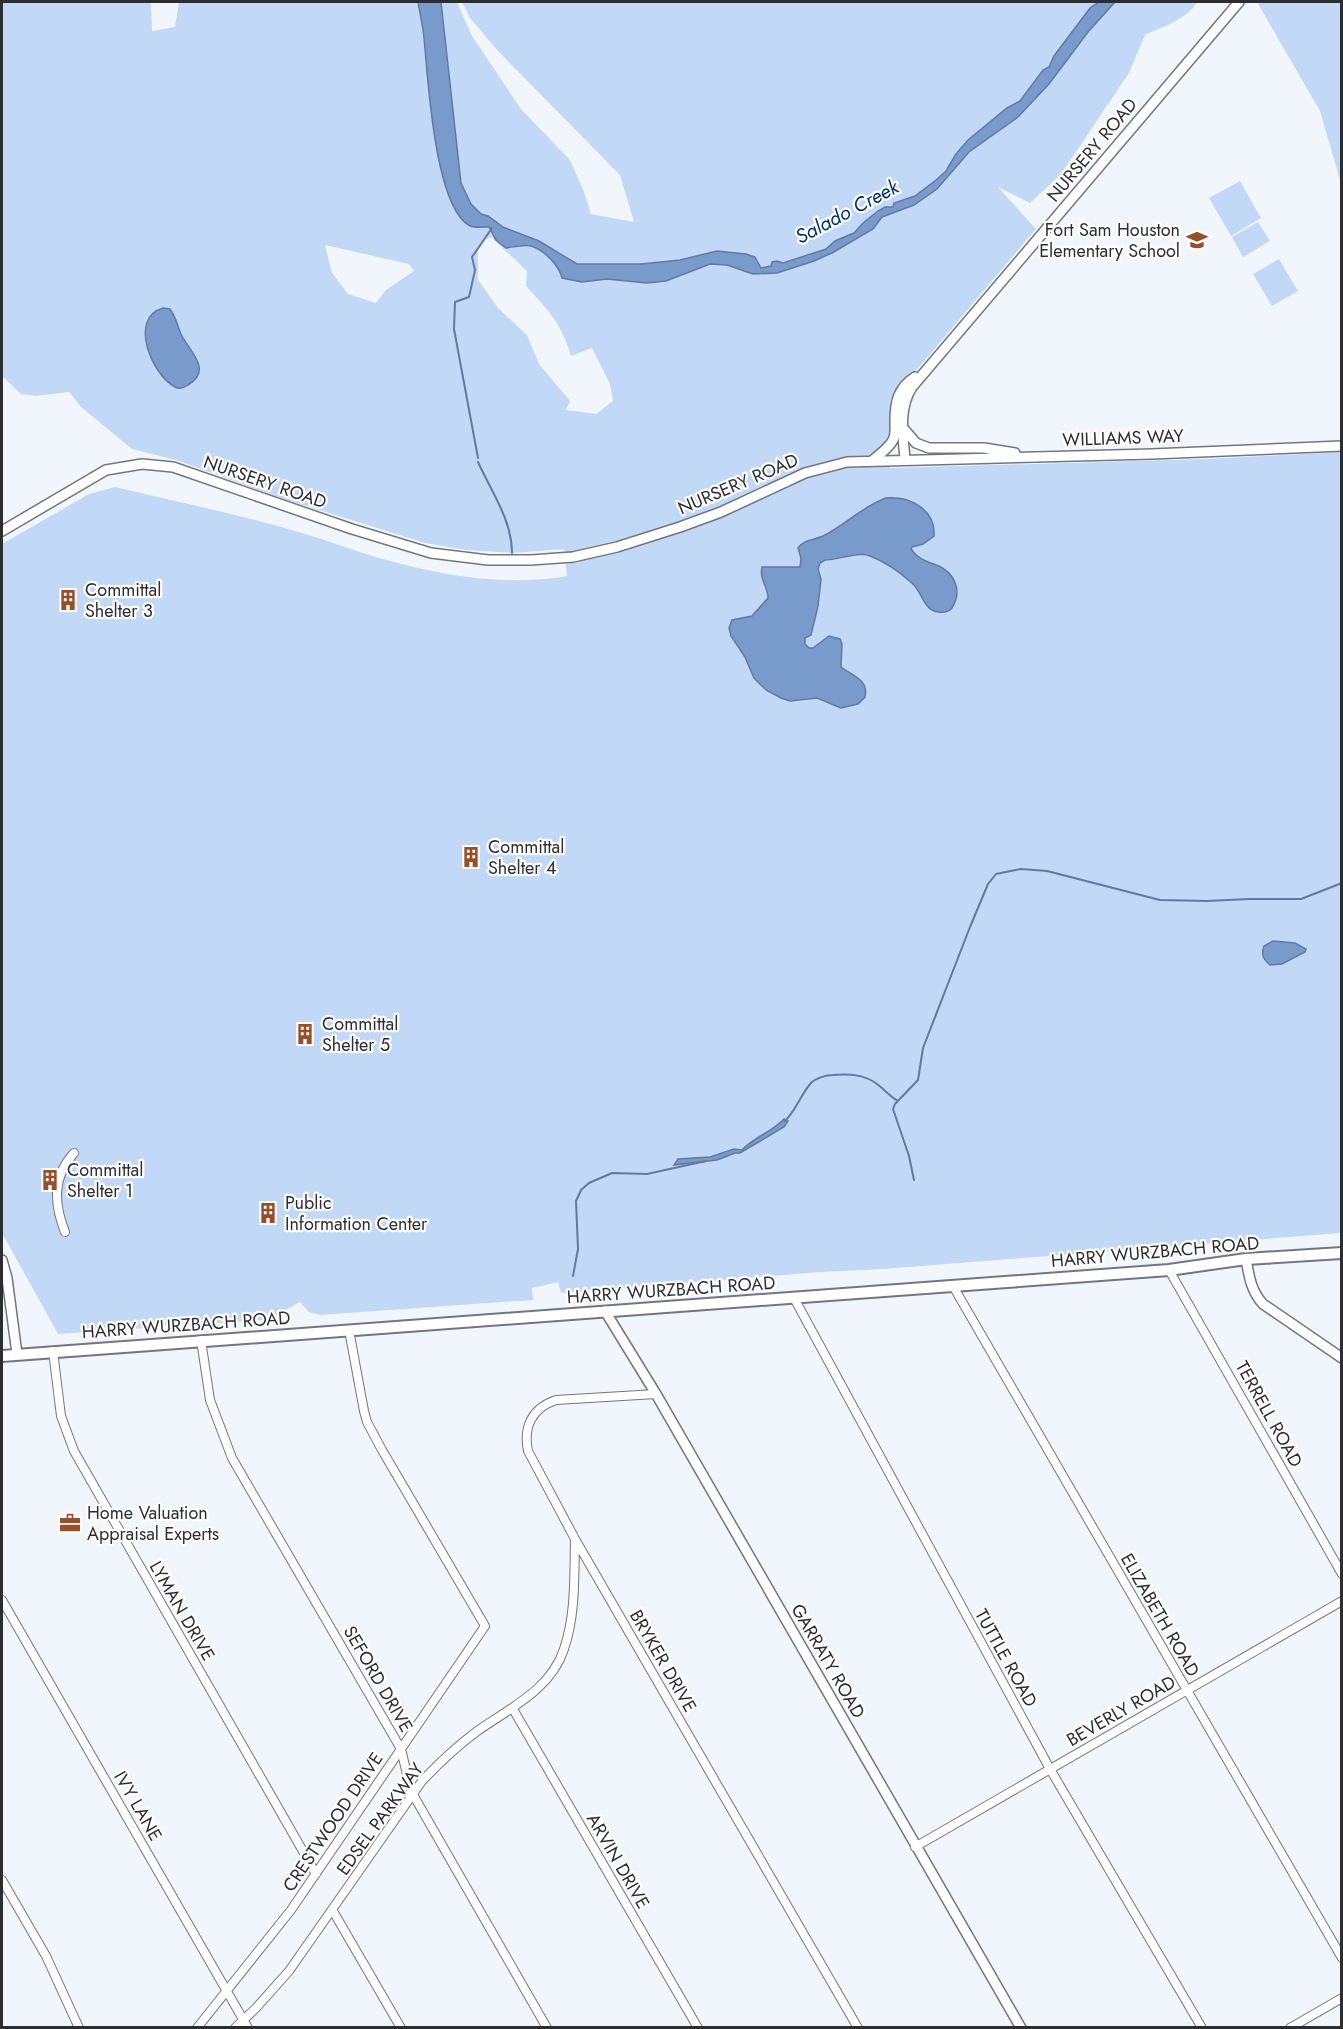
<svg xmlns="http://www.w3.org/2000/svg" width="1343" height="2029" font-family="Jost,sans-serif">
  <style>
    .green { fill: #c1d8f7; fill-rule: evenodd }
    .water { fill: #799bcc; stroke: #627a9d; stroke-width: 1.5 }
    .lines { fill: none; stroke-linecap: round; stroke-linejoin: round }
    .stream { stroke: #627a9d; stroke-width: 2 }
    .minor-casing { stroke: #71777e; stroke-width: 10 }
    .tertiary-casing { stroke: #71777e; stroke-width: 12 }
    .secondary-casing { stroke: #71777e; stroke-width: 14 }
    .minor { stroke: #fff; stroke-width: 8 }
    .tertiary { stroke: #fff; stroke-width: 9 }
    .secondary { stroke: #fff; stroke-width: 10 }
    .labels { text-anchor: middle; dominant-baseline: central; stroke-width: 4.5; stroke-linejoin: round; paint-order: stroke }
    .street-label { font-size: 18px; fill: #2b2d30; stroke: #fff }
    .poi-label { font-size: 18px; fill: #2b2d30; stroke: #fff; text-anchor: start }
    .water-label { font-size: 20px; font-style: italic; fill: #002f69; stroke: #fff }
  </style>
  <rect width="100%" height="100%" fill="#f1f6fd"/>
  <path class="green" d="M2 2H151L152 31 175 27 179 2H457L472 36 521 109 570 160 584 192 591 214 634 222 620 175 498 51 470 18 462 2H1197C1188 19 1162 27 1145 35L1129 73 1061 174 1030 203 998 187 1036 229 920 366 896 390 893 399 891 432 887 442 890 468 1207 459 1341 452V1233L883 1269 821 1272 561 1293 558 1282 532 1288 533 1300 320 1315 309 1312 300 1302 275 1316 264 1320 58 1334 2 1233V544L89 494 115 487C178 502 243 515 305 534 330 541 354 551 379 558 439 575 505 587 567 576L564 549 512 553 466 550 425 543 284 499 176 460 132 449 81 407 69 392 36 396 21 394 2 376ZM491 237 527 271 526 286C548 310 562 324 571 356L592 348 610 384 613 401 596 414 566 410 570 401 539 364 527 335 498 308 478 280V250L485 240ZM325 245 409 264 414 271 386 290 376 303 348 294 332 273Z
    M1257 2H1341V183L1320 111Z
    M1240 181 1261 218 1231 236 1209 198Z
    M1258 222 1270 241 1243 257 1232 237Z
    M1279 259 1298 291 1272 306 1253 274Z"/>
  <path class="water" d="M418 2H441L461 183 471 204 481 214 488 216 503 227 539 241 577 264H641L680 260 717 251 746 254 755 257 761 268 771 266 772 262 777 261 783 263 826 249 835 241 854 233 863 223 878 211 885 207H893L894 203 915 196 936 180 946 171 956 154 968 140 1007 108 1020 101 1043 70 1049 67 1054 56 1090 8 1099 2H1115L1088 32 1049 84 1018 117 969 152 937 189 914 205 882 217 873 229 832 253 814 261 777 273 753 274 727 265 710 264 666 281 647 283 607 279 582 282 562 278C559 265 544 250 531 246 525 244 513 247 506 248L496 240 489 227C483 227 475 228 470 226 434 207 428 76 424 38 423 26 420 14 418 2Z
    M163 308 170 309C176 317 177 325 181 334 188 350 214 370 188 385 184 388 179 389 175 387 152 375 128 318 163 308Z
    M886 498C909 496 936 509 934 536L923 544 912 547 911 549C923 567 941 560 952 577 956 583 958 591 956 599 954 605 952 611 945 612 924 615 924 595 913 584 901 573 886 562 870 556 858 551 838 560 825 560L820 563 818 569 821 579 818 606 811 635 805 638V644L809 648H813L829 636 840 639 842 644 841 667C853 676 869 680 865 697L858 704 841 708 817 698 790 701 781 698 766 690 754 678 745 657 731 636 729 628 732 620 752 616 768 598C768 587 759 579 762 567H800L801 558 798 548C803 540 814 540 823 536 845 525 863 506 886 498Z
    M1273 941 1295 943 1306 949 1305 952 1282 964 1270 965C1263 959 1261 955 1264 946Z
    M784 1119 788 1121 784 1127 740 1153H735L717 1160 674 1165 678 1159 710 1157 734 1149 742 1150C754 1137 772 1132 784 1119Z"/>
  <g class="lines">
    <path class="stream" d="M478 458 454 329 455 302 469 297 475 270 472 257 492 228
      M478 462C491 491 512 520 512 553
      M785 1121C797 1109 801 1094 811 1083 816 1078 826 1075 833 1075 849 1074 864 1074 877 1084 885 1090 889 1096 898 1101
      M914 1180 909 1156 893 1109 895 1104 918 1080 923 1048 970 927 988 884 996 874 1021 869 1047 871 1160 900 1207 901 1249 899H1301L1342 883
      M573 1276 578 1249 576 1201 581 1190 589 1183 612 1173 647 1174 706 1161"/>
    <defs>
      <path id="minor" d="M65 1232C54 1204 52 1177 74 1153
        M1169 1270 1342 1574
        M953 1286 1342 1958
        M794 1298 1050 1769 1202 2028
        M201 1340 210 1400 232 1458 401 1749 411 1791 547 2028
        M53 1351 61 1416 74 1451 316 1874
        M656 1394 556 1400C532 1408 523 1427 528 1451L575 1539 858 2028
        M2 1600 248 2028
        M513 1709 698 2028
        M915 1847 1342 1601
        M2 1880 46 1956 79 2028
        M333 1911 401 2028
        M197 2028 291 1910 485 1626 382 1450 367 1422 364 1411 349 1330
        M235 2028 256 2008 289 1971 422 1781C439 1763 456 1747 476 1732 508 1709 551 1690 564 1649 576 1614 574 1576 575 1540
        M1290 2028 1342 1998"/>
      <path id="tertiary" d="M903 428 916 443 929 448H984L1015 453
        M905 459C903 435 898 409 912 387L1239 2
        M873 460C880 454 889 448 893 440 896 435 895 428 895 421 895 402 898 388 915 377
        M2 531 106 470 142 464 173 467 352 529 431 553 488 560H531L573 557 617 547 680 527 721 512 805 473 847 462 1152 454 1342 446
        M1246 1259C1249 1276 1251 1291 1263 1304L1342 1358
        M2 1260 7 1278 17 1354
        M605 1311 656 1394 1021 2028"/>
      <path id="secondary" d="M2 1356 1169 1270 1246 1259 1342 1253"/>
    </defs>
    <use href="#minor" class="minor-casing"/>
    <use href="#tertiary" class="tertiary-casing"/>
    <use href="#secondary" class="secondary-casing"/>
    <use href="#minor" class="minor"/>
    <use href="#tertiary" class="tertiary"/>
    <use href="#secondary" class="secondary"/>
  </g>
  <defs>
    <symbol id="school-bare" viewBox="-9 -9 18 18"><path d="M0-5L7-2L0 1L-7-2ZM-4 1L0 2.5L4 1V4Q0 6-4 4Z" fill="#974f2a" stroke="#fff" stroke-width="2.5" paint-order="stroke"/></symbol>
    <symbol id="building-bare" viewBox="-9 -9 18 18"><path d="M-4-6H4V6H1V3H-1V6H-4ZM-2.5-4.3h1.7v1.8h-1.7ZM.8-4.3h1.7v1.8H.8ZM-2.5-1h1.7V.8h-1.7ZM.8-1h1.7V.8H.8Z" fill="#974f2a" stroke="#fff" stroke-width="2.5" paint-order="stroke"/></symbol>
    <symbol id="office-bare" viewBox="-9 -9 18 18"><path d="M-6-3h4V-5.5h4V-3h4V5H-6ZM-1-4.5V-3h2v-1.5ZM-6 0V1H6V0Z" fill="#974f2a" stroke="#fff" stroke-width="2.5" paint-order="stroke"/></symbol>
  </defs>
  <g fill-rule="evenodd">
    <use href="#school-bare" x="1182" y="225" width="30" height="30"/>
    <use href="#building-bare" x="53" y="585" width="30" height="30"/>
    <use href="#building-bare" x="456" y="842" width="30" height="30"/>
    <use href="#building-bare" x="290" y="1019" width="30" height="30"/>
    <use href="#building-bare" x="35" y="1165" width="30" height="30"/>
    <use href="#building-bare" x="253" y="1198" width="30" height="30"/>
    <use href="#office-bare" x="55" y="1508" width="30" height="30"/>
  </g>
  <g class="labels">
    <g class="street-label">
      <text transform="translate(1092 150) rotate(-50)">NURSERY ROAD</text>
      <text transform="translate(1123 438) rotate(-2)">WILLIAMS WAY</text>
      <text transform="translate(265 482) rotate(19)">NURSERY ROAD</text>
      <text transform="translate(738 484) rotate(-23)">NURSERY ROAD</text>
      <text transform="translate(1155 1252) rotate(-5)">HARRY WURZBACH ROAD</text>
      <text transform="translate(671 1290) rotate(-4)">HARRY WURZBACH ROAD</text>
      <text transform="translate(186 1325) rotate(-4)">HARRY WURZBACH ROAD</text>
      <text transform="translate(1269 1414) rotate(61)">TERRELL ROAD</text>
      <text transform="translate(182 1611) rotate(60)">LYMAN DRIVE</text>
      <text transform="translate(1160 1615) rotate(60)">ELIZABETH ROAD</text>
      <text transform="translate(1006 1658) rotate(61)">TUTTLE ROAD</text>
      <text transform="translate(663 1661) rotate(60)">BRYKER DRIVE</text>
      <text transform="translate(828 1661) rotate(60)">GARRATY ROAD</text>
      <text transform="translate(378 1679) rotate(60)">SEFORD DRIVE</text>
      <text transform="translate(1121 1711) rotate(-30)">BEVERLY ROAD</text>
      <text transform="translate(138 1806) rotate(60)">IVY LANE</text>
      <text transform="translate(380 1819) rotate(-54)">EDSEL PARKWAY</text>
      <text transform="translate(333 1822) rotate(-56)">CRESTWOOD DRIVE</text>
      <text transform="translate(618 1861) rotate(60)">ARVIN DRIVE</text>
    </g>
    <g class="poi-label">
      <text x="1180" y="230" text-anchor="end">Fort Sam Houston<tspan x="1180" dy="21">Elementary School</tspan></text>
      <text x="85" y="590">Committal<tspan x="85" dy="21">Shelter 3</tspan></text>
      <text x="488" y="847">Committal<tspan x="488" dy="21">Shelter 4</tspan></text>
      <text x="322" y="1024">Committal<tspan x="322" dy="21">Shelter 5</tspan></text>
      <text x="67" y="1170">Committal<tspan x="67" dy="21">Shelter 1</tspan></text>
      <text x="285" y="1203">Public<tspan x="285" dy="21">Information Center</tspan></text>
      <text x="87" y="1513">Home Valuation<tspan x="87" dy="21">Appraisal Experts</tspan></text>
    </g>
    <g class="water-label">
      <text transform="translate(847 212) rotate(-28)">Salado Creek</text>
    </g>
  </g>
  <rect width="1343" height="2029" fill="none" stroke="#2b2d30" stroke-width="6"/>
</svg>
